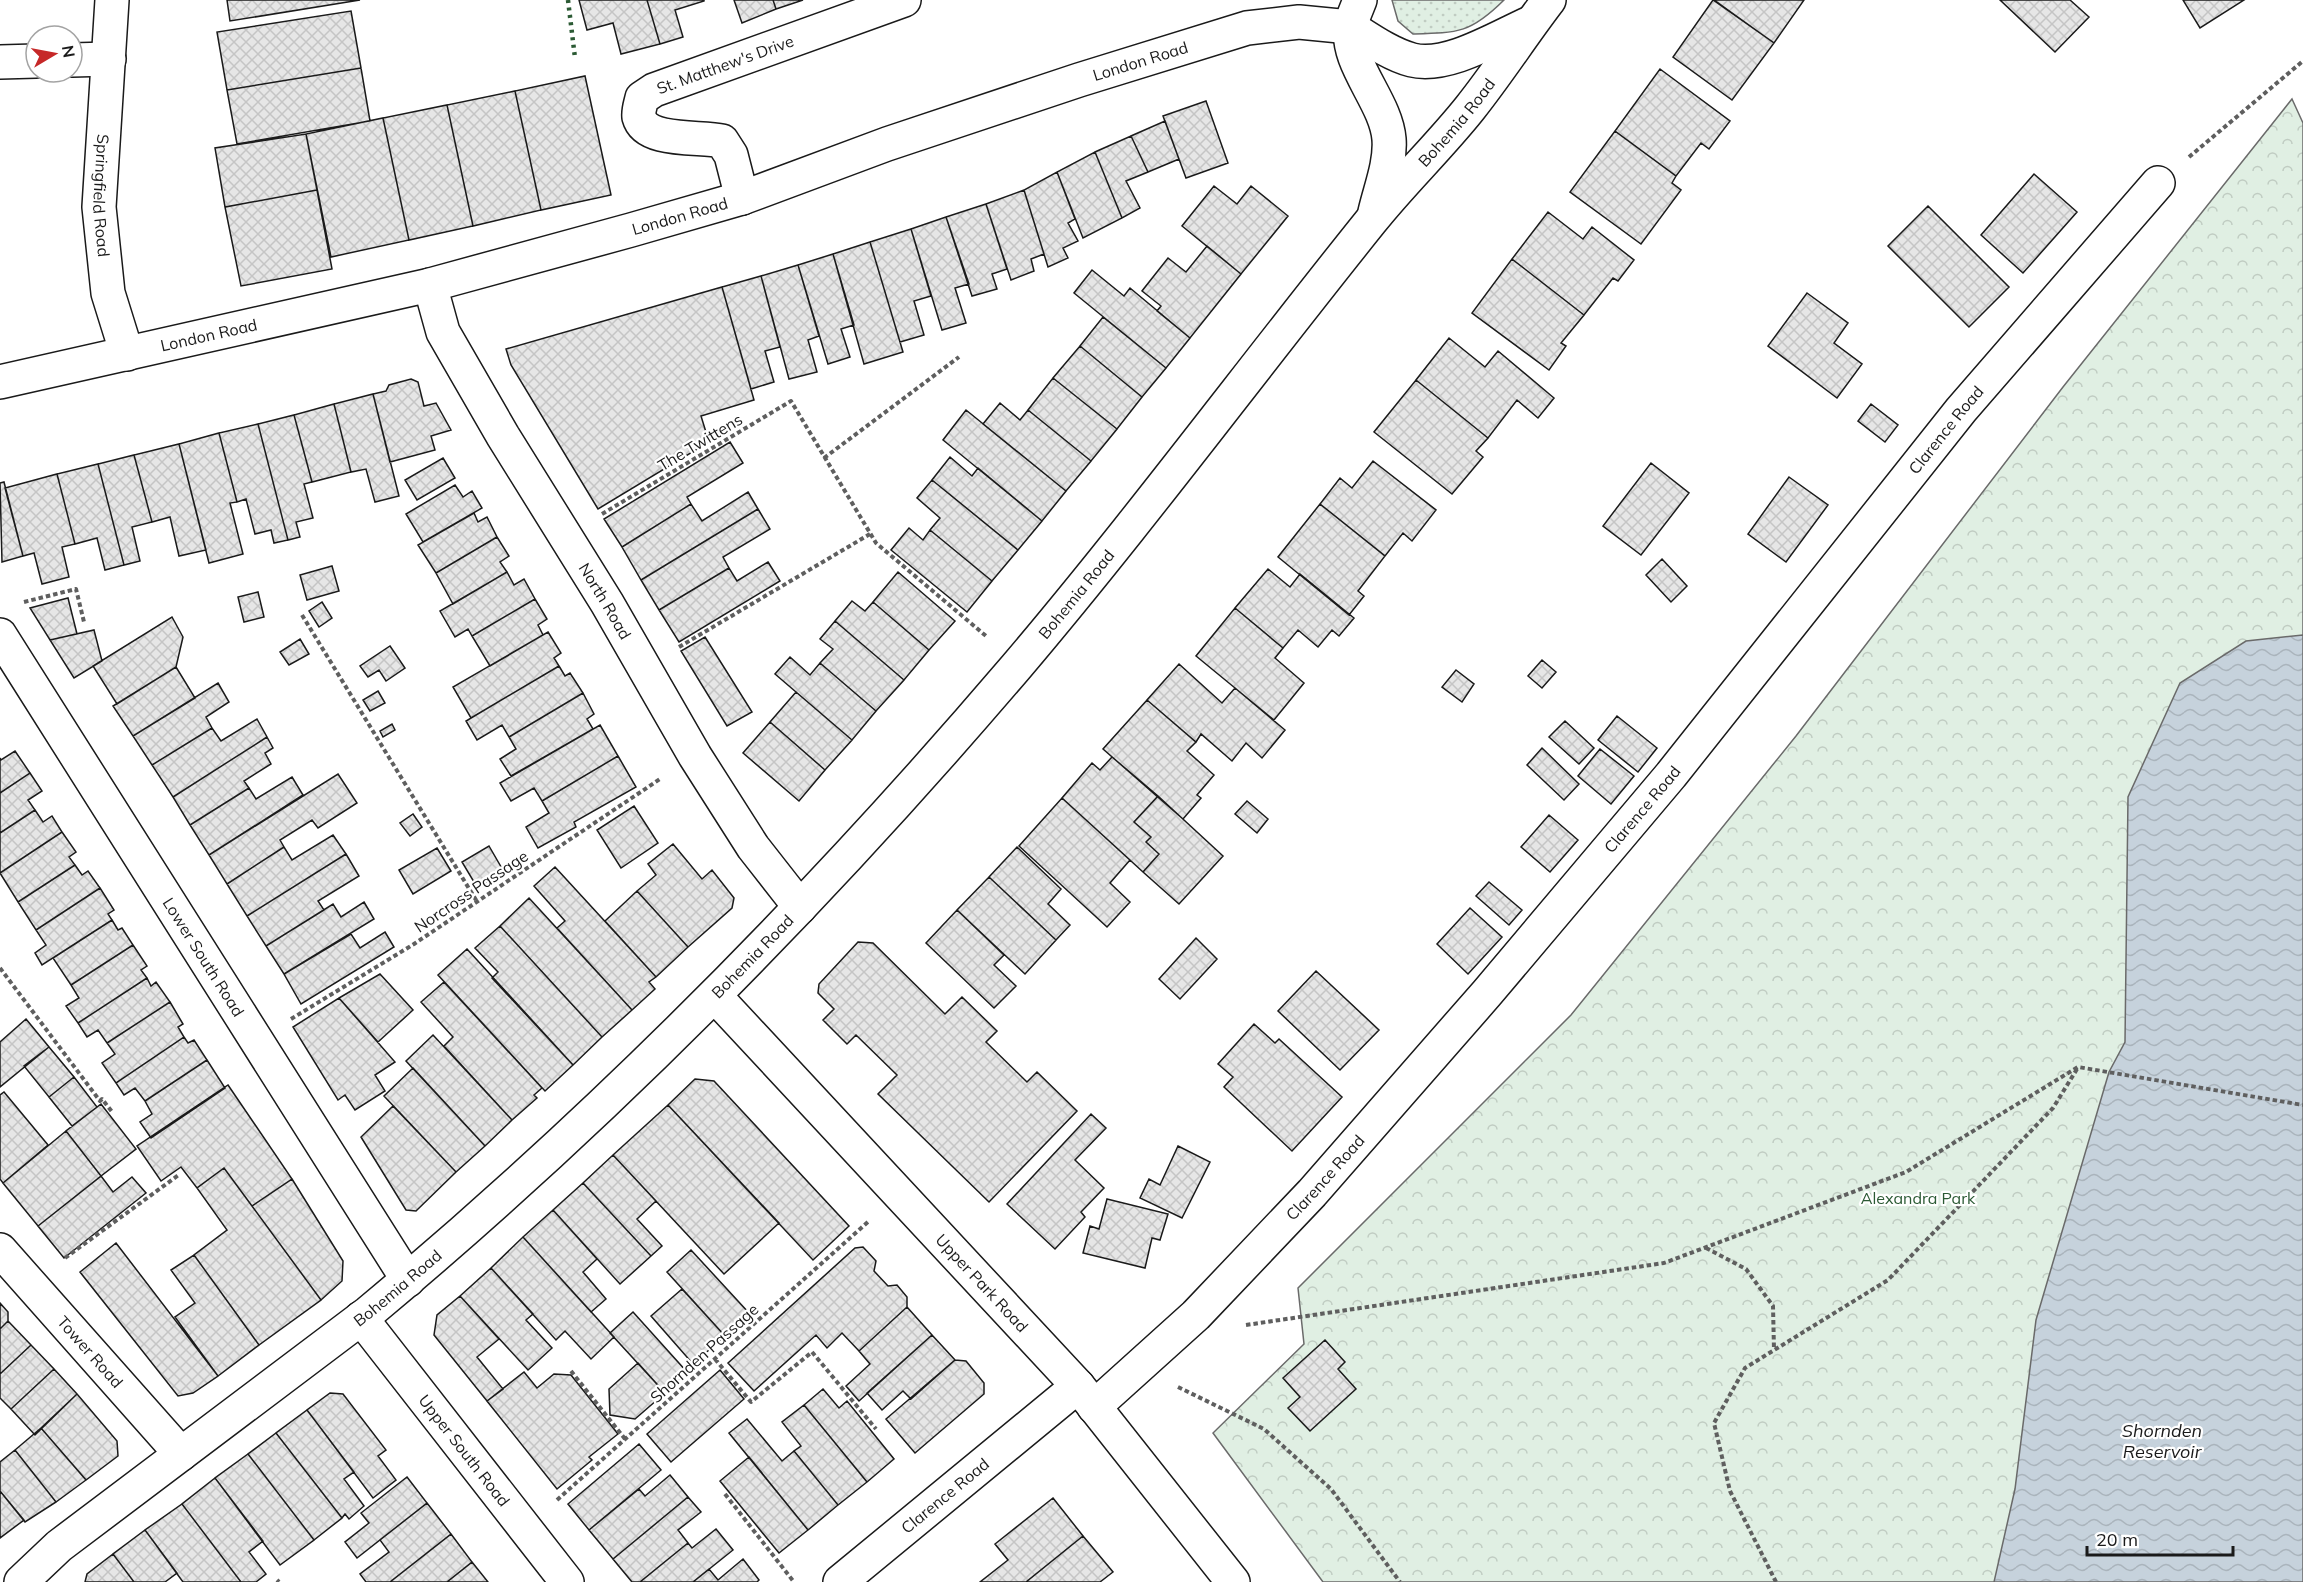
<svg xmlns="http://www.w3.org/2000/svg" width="2303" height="1582" font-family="Mulish,sans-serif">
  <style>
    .grass { fill: url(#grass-dots); stroke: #6a6a6a; stroke-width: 1.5 }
    .park { fill: url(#park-crowns); stroke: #6a6a6a; stroke-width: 1.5 }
    .water { fill: url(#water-waves); stroke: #6a6a6a; stroke-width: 1.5 }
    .building { fill: url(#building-cross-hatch); stroke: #1a1a1a; stroke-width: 1.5 }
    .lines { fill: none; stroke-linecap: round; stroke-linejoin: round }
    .street-casing { stroke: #1a1a1a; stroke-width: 36 }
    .primary-casing { stroke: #1a1a1a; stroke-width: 36 }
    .highway-casing { stroke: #1a1a1a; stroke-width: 36 }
    .path { stroke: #5f5f5f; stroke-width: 4; stroke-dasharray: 4.5 3; stroke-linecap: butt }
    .street { stroke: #fff; stroke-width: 33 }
    .primary { stroke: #fff; stroke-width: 33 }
    .highway { stroke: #fff; stroke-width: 33 }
    .hedge { stroke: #2b5a34; stroke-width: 4.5; stroke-dasharray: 3 4.5; stroke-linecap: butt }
    .labels { text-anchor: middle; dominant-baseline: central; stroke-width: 4.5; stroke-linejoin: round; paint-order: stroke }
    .street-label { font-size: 16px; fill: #1a1a1a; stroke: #fff }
    .park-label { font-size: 16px; fill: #2b5a34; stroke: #fff }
    .water-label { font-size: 18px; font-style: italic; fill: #1a1a1a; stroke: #fff }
  </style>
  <defs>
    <pattern id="grass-dots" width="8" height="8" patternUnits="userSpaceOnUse" patternTransform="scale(1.5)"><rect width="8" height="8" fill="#e0efe3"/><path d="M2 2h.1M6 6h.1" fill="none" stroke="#c0ccc2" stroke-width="1.8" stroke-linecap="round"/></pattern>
    <pattern id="park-crowns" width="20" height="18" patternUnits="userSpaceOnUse" patternTransform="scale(1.5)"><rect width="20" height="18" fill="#e0efe3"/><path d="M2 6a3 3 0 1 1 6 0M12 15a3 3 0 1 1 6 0" fill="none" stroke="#c0ccc2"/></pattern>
    <pattern id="water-waves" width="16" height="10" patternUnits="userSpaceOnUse" patternTransform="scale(1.5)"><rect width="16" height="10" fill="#c6d2dc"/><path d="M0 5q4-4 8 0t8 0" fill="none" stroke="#aab4bc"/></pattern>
    <pattern id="building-cross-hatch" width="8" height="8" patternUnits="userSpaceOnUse" patternTransform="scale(1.5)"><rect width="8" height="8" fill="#e6e6e6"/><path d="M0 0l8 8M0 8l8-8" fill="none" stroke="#c5c5c5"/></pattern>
  </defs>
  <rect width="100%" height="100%" fill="#fff"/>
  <path class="grass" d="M1392 0H1504C1471 33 1458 33 1413 34L1398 21Z"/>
  <path class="park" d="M2292 99 2303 123V1582H1323L1213 1433 1304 1344 1298 1288 1571 1015 1796 736 2063 387Z"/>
  <path class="water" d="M2303 635V1582H1994L2015 1489 2036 1320 2109 1072 2125 1042 2128 797 2180 683 2246 641Z"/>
  <path class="building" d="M227 0H360L230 21Z
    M579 0H647L660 44 621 54 613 23 587 30Z
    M647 0H704V1L675 10 683 37 660 44Z
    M734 0H773L776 9 742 23Z
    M773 0H803L776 9Z
    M1713 0 1774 43 1732 100 1673 57Z
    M1714 0H1804L1774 43Z
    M2000 0H2070L2089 17 2055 52Z
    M2183 0H2244L2200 28Z
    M351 11 361 68 227 90 217 32Z
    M361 68 370 121 237 144 227 90Z
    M1660 69 1730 121 1709 149 1701 143 1676 176 1615 131Z
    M585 76 611 195 541 210 515 91Z
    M515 91 541 210 473 226 447 105Z
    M1206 101 1228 163 1186 178 1163 116Z
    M447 105 473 226 409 240 383 118Z
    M383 118 409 240 331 257 306 134Z
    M1165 121 1179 159 1148 172 1131 136Z
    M1615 131 1676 176 1672 183 1681 190 1641 244 1570 192Z
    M306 134 317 190 225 207 215 148Z
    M1131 136 1148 172 1126 181 1140 208 1122 218 1095 152Z
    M1095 152 1122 218 1083 238 1057 172Z
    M1057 172 1075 219 1068 223 1078 241 1063 248 1068 258 1048 267 1024 190Z
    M2034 174 2077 212 2023 273 1981 235Z
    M1214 186 1237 204 1251 186 1288 216 1241 274 1182 226Z
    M317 190 332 269 241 286 225 207Z
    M1024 190 1044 254 1031 259 1034 271 1011 280 986 204Z
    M986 204 1007 269 992 274 997 289 972 296 946 217Z
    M1928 206 2009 287 1969 327 1888 246Z
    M1548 212 1583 239 1592 227 1634 260 1618 281 1613 278 1584 315 1512 259Z
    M946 217 969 284 955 288 966 323 942 330 911 229Z
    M911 229 931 296 914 301 924 335 900 342 870 242Z
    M870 242 903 352 864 364 833 254Z
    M1207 246 1241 274 1190 338 1157 311 1161 306 1142 291 1168 258 1186 272Z
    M833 254 854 325 841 329 850 357 828 364 798 265Z
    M1512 259 1584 315 1561 343 1566 346 1549 370 1472 313Z
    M798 265 819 336 808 340 817 372 789 379 761 276Z
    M1092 270 1124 296 1130 288 1190 338 1166 368 1074 293Z
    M761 276 780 347 765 351 774 382 751 389 722 287Z
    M722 287 754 400 701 416 709 442 598 509 511 365 506 349Z
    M1807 293 1848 323 1834 343 1862 364 1837 398 1768 346Z
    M1103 317 1166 368 1142 397 1080 346Z
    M1449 338 1485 367 1498 351 1554 398 1538 418 1517 400 1488 438 1416 380Z
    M1080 346 1142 397 1117 429 1053 378Z
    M1053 378 1117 429 1091 461 1028 410Z
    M411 379 418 382 424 406 436 403 451 430 431 436 435 450 390 462 373 394 386 391 389 385Z
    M1416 380 1488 438 1476 451 1483 457 1452 494 1374 432Z
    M373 394 399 496 375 502 366 469 351 472 334 404Z
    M1000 403 1020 420 1028 410 1091 461 1066 491 983 424Z
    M334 404 351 472 312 482 294 415Z
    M1871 404 1898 425 1885 442 1858 421Z
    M966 410 1066 491 1042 521 943 440Z
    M294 415 312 482 304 484 313 518 296 522 300 537 288 540 258 424Z
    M258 424 288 540 274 543 271 530 255 534 246 499 237 502 219 433Z
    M219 433 237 502 230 503 243 554 209 563 179 444Z
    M730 442 743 463 687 497 691 504 622 547 604 519Z
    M179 444 206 550 179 556 170 517 152 522 134 455Z
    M134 455 152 522 132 527 140 561 124 565 98 464Z
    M950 457 972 476 978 468 1042 521 1018 550 932 480Z
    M443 458 455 478 417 500 405 480Z
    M1373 461 1436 510 1412 541 1403 533 1385 556 1320 504 1340 478 1352 488Z
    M1651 463 1689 493 1641 555 1603 526Z
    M98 464 124 565 105 570 97 538 75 544 57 474Z
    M57 474 75 544 62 547 69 577 42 584 34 553 23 556 5 488Z
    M1789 477 1828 505 1786 562 1748 534Z
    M932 480 1018 550 992 581 930 530 940 518 917 498Z
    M4 482 23 556 2 562 0 483Z
    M455 485 463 497 472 491 482 508 423 542 406 514Z
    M748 492 758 509 641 580 622 547 691 504 702 521Z
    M1320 504 1385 556 1358 591 1364 596 1349 615 1278 557Z
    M758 509 770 529 723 557 729 568 659 610 641 580Z
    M474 513 478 522 487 517 497 537 436 573 418 545Z
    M909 528 923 540 930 530 992 581 967 612 891 550Z
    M497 537 509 556 500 562 507 572 453 604 436 573Z
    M1662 559 1687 586 1671 602 1646 575Z
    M768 562 780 581 679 642 659 610 729 568 737 581Z
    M332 566 339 591 307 600 300 575Z
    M1268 569 1290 587 1300 574 1354 618 1339 636 1332 630 1318 647 1298 630 1283 648 1235 608Z
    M507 572 514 585 524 579 535 599 472 636 468 629 455 637 440 611Z
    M898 572 955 621 929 650 873 602Z
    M258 592 264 617 244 622 238 597Z
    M68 598 77 634 50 640 30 608Z
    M535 599 547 619 538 625 543 635 490 666 472 636Z
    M852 601 865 611 873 602 929 650 904 680 835 621Z
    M322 602 332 618 319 627 309 611Z
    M1235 608 1283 648 1275 658 1304 683 1274 720 1196 656Z
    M172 617 183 637 176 667 117 704 93 666Z
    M835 621 904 680 876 711 820 663 833 649 820 639Z
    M94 630 102 661 74 678 50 640Z
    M548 632 561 653 554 658 559 666 471 718 453 687Z
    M705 637 752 712 727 726 681 651Z
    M300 639 309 654 289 665 280 652Z
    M390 646 405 668 386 681 379 670 368 677 360 666Z
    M790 657 810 675 820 663 876 711 852 740 775 674Z
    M1542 660 1556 672 1542 688 1528 676Z
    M1179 664 1222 703 1235 688 1285 730 1262 758 1246 743 1232 761 1201 734 1196 742 1147 700Z
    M559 666 565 676 570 673 583 693 509 737 502 725 477 740 466 721Z
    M176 667 195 698 133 736 113 706Z
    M1456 670 1474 684 1462 702 1442 687Z
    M218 683 229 702 206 717 212 728 152 765 133 736Z
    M378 691 385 703 370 711 363 700Z
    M796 692 852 740 825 770 770 722Z
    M583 693 594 714 587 719 593 729 511 776 500 759 516 749 509 737Z
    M1147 700 1196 742 1187 751 1214 775 1197 795 1201 798 1183 819 1103 749Z
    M1617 716 1657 748 1638 772 1598 740Z
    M257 719 267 737 173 797 152 765 212 728 221 741Z
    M1565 721 1594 748 1579 764 1549 737Z
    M770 722 825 770 799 801 743 753Z
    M392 724 395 730 383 737 380 731Z
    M600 725 618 756 542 801 534 788 511 801 500 783Z
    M267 737 273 748 265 753 271 764 244 781 249 788 190 825 173 797Z
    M1542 748 1579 784 1564 800 1527 765Z
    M1600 749 1634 776 1611 804 1578 776Z
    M15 751 30 773 0 793V758L1 760Z
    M618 756 636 787 574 822 576 827 538 848 526 827 549 813 542 801Z
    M1112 757 1158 796 1134 822 1151 837 1146 842 1159 854 1143 872 1062 798 1092 763 1100 770Z
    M30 773 42 791 28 800 35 810 0 833V793Z
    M338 774 357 803 318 828 312 820 280 840 284 847 227 884 209 855Z
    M292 777 303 795 209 855 190 825 249 788 256 799Z
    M1158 796 1223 856 1179 904 1143 872 1159 854 1146 842 1151 837 1134 822Z
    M1062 798 1130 860 1110 883 1130 902 1107 927 1019 846Z
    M1247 801 1268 819 1257 833 1235 814Z
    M634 806 658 843 621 868 597 830Z
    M35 810 43 822 52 816 62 832 0 873V833Z
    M413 814 422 827 410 836 400 823Z
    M1549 815 1578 840 1550 872 1521 847Z
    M62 832 76 852 69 857 75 865 18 902 0 873Z
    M333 835 346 854 247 916 227 884 284 847 292 860Z
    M673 844 702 879 712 870 734 898 732 908 688 947 637 891 656 875 648 864Z
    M489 846 504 872 477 887 462 862Z
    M1017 847 1061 889 1048 904 1070 925 1056 940 989 877Z
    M437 848 451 871 413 894 399 870Z
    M346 854 359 876 318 901 324 910 266 946 247 916Z
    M75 865 82 875 88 871 100 888 36 930 18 902Z
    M555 867 656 977 649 982 655 989 632 1010 557 928 565 921 534 886Z
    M989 877 1056 940 1025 974 957 910Z
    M1489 882 1522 910 1509 925 1476 896Z
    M100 888 114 910 108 914 112 920 42 965 35 953 46 945 36 930Z
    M637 891 688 947 656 977 605 921Z
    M529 898 632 1010 602 1037 500 926Z
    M364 902 374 919 284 974 266 946 333 904 341 917Z
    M1470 908 1502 937 1468 974 1437 944Z
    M957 910 1004 955 994 965 1016 986 994 1008 926 943Z
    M112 920 118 930 122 928 133 945 71 985 53 958Z
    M500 926 602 1037 573 1065 492 978 498 972 475 948Z
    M385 932 394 947 301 1004 284 974 351 934 360 948Z
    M1196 938 1217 959 1180 999 1159 979Z
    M858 942 873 943 945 1014 962 997 997 1031 986 1042 1027 1082 1037 1072 1077 1111 989 1202 878 1094 897 1075 856 1035 847 1044 823 1020 834 1009 818 993 819 984Z
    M133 945 147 966 141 970 147 978 78 1023 66 1006 79 998 71 985Z
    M467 949 573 1065 545 1091 438 975Z
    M1316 971 1379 1030 1340 1070 1278 1011Z
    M380 974 413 1010 378 1042 339 998Z
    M147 978 151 986 156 982 170 1002 107 1043 98 1030 87 1037 78 1023Z
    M444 982 542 1088 534 1095 537 1098 512 1120 444 1046 453 1037 421 1002Z
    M339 998 395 1062 375 1075 385 1091 355 1110 345 1095 338 1100 293 1027Z
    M170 1002 183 1024 178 1027 184 1037 116 1083 102 1063 115 1054 107 1043Z
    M26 1019 49 1047 0 1087V1042Z
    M1254 1024 1275 1043 1279 1039 1342 1097 1292 1151 1224 1087 1233 1077 1218 1064Z
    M433 1035 512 1120 485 1146 406 1061Z
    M184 1037 188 1043 194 1040 207 1060 145 1101 135 1088 124 1095 116 1083Z
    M49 1047 74 1077 49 1097 24 1066Z
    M207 1060 225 1088 151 1138 140 1122 152 1114 145 1101Z
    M413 1068 485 1146 456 1172 384 1096Z
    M74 1077 97 1107 72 1126 49 1097Z
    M695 1079 714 1081 849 1226 813 1260 668 1105Z
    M228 1085 292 1179 252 1206 224 1168 197 1188 181 1167 161 1181 137 1146Z
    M4 1092 48 1145 3 1183 0 1179V1095Z
    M101 1104 136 1149 101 1176 66 1131Z
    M668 1105 779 1223 724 1274 613 1155Z
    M393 1106 456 1172 416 1211 406 1210 361 1137Z
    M1091 1114 1106 1128 1075 1160 1104 1188 1081 1212 1085 1217 1055 1249 1007 1204Z
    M66 1131 101 1176 38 1226 3 1183Z
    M1178 1146 1210 1162 1182 1218 1140 1198 1149 1179 1160 1185Z
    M613 1155 656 1201 637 1219 662 1246 651 1256 583 1183Z
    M224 1168 321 1300 259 1345 194 1255 227 1230 197 1188Z
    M101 1176 113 1192 132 1177 146 1193 64 1258 38 1226Z
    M292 1179 343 1261 342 1281 321 1300 252 1206Z
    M583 1183 651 1256 620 1284 553 1210Z
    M1107 1199 1168 1214 1160 1240 1152 1238 1145 1268 1083 1253 1090 1226 1099 1229Z
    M553 1210 597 1259 583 1272 606 1299 591 1312 523 1237Z
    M523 1237 614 1337 591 1359 565 1331 556 1340 491 1268Z
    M116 1243 218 1376 193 1393 178 1396 80 1272Z
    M863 1247 876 1261 874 1271 888 1286 897 1285 907 1297V1307L859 1351 842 1333 827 1348 816 1335 754 1391 728 1363 855 1248Z
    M691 1250 749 1313 725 1336 667 1272Z
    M194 1255 259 1345 218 1376 175 1317 195 1303 171 1270Z
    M491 1268 533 1314 526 1320 552 1348 528 1370 460 1296Z
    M682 1289 725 1336 693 1364 651 1316Z
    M460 1296 499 1339 477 1357 503 1389 487 1401 434 1335 437 1315Z
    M0 1303 8 1312V1321L0 1329Z
    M907 1307 932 1335 859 1401 846 1386 870 1364 859 1351Z
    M633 1312 687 1372 665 1393 610 1333Z
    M8 1321 31 1345 0 1374V1329Z
    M932 1335 955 1360 911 1399 903 1391 882 1410 867 1393Z
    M1325 1340 1345 1362 1338 1369 1356 1389 1310 1431 1288 1408 1300 1397 1283 1378Z
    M31 1345 54 1369 11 1409 0 1398V1374Z
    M955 1360 966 1361 984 1383V1394L915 1453 886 1419Z
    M638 1363 665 1393 635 1419 610 1415 609 1389Z
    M54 1369 77 1394 35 1435 11 1409Z
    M720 1370 744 1399 671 1462 647 1434Z
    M524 1372 537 1388 554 1374 571 1375 618 1434 589 1457 592 1460 557 1489 487 1401Z
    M823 1389 839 1408 847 1401 894 1459 867 1482 804 1405Z
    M330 1393 343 1394 386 1450 378 1456 396 1480 373 1498 307 1410Z
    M77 1394 117 1441 118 1456 86 1480 41 1428Z
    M804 1405 867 1482 838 1505 794 1451 801 1446 782 1422Z
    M307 1410 354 1472 344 1479 364 1506 349 1519 345 1514 342 1518 276 1433Z
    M747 1419 782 1461 794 1451 838 1505 808 1530 729 1433Z
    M41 1428 86 1480 56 1502 15 1450Z
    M276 1433 342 1518 314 1540 248 1454Z
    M639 1444 661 1470 589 1530 568 1504Z
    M15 1450 56 1502 25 1522 0 1491V1462Z
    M248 1454 314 1540 280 1565 215 1478Z
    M749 1457 808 1530 779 1553 720 1481Z
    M670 1475 688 1497 613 1559 589 1530 639 1489 645 1496Z
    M407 1477 427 1503 357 1558 345 1542 369 1523 361 1513Z
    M215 1478 263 1541 249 1552 266 1574 256 1582H241L182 1504Z
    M0 1491 24 1520 0 1538Z
    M688 1497 701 1512 678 1530 688 1543 640 1582H632L613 1559Z
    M1053 1498 1083 1536 1026 1582H980L1008 1560 995 1544Z
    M427 1503 451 1534 390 1582H366L360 1574 389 1552 380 1540Z
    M182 1504 241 1582H183L145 1530Z
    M716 1529 733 1550 693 1582H640L688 1543 692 1548Z
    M145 1530 177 1573 165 1582H134L113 1554Z
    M451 1534 472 1562 447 1582H390Z
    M1083 1536 1113 1572 1100 1582H1026Z
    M113 1554 134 1582H85L87 1574Z
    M743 1559 759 1580 757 1582H693L709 1569 718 1580Z
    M472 1562 488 1582H447Z"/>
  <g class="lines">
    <defs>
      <g id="street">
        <path id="s1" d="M112 0 99 207 108 293 127 354"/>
        <path d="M72 60 109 59"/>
        <path d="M0 62 36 61"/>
        <path id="s2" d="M742 198 731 155 722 141C700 136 646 143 639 117 638 111 641 103 642 98L654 90 904 0"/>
        <path id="s3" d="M430 285 443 332 503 436 607 603 695 756 753 847 800 907"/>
        <path id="s4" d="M0 635 408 1280"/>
        <path id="s5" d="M715 996 1078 1386 1233 1582"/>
        <path id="s6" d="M0 1250 181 1454"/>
        <path id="s7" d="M361 1318 567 1582"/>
        <path id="s8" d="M1094 1407 1196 1315 1312 1193 1487 993 1671 775 1961 410 2158 183"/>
        <path id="s9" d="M840 1582 1078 1386"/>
      </g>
      <g id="primary">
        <path id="s10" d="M0 382 430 285 631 230 742 198 887 144 1079 80 1247 28 1299 22 1350 27"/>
      </g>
      <g id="highway">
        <path d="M1360 0C1357 8 1352 18 1351 26 1345 64 1386 101 1389 139 1391 163 1380 190 1375 212"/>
        <path d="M1350 27C1369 39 1390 54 1412 60 1447 69 1498 37 1530 23"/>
        <path id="s11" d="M21 1582 59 1546 368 1313C603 1117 818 899 1016 667 1139 522 1252 369 1371 221 1402 182 1439 147 1470 108 1498 73 1522 35 1549 0"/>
      </g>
    </defs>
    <use href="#street" class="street-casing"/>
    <use href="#primary" class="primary-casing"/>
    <use href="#highway" class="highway-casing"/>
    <path class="path" d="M2189 157 2303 61
      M824 458 959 357
      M602 514 791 401 876 543 986 636
      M24 602 76 589 84 622
      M302 615 476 900
      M679 647 870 534
      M0 968 100 1101 102 1099 113 1113
      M291 1019 414 944 660 779
      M1706 1248 1746 1269 1773 1306 1774 1350
      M65 1258 180 1174
      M1246 1325 1664 1263 1906 1172 2078 1067 2303 1105
      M715 1359 751 1402 812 1352 876 1429
      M571 1371 625 1439
      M1178 1387 1264 1429 1331 1489 1400 1582
      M725 1494 794 1582
      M557 1500 869 1221
      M277 1580 279 1582
      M1776 1582 1730 1491 1714 1423 1745 1368 1888 1280 2053 1108 2077 1069"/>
    <use href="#street" class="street"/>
    <use href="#primary" class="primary"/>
    <use href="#highway" class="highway"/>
    <path class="hedge" d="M568 0 575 58"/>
  </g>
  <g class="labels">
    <g class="street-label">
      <text stroke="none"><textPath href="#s10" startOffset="1186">London Road</textPath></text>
      <text stroke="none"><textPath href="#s2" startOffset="261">St. Matthew's Drive</textPath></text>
      <text stroke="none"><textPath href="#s11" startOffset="2056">Bohemia Road</textPath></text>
      <text stroke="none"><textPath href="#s1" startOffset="196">Springfield Road</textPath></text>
      <text stroke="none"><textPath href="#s10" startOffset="700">London Road</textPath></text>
      <text stroke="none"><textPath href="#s10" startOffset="214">London Road</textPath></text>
      <text stroke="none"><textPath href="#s8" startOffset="1298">Clarence Road</textPath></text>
      <text transform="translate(700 442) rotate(-31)">The Twittens</text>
      <text stroke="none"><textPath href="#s11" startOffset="1450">Bohemia Road</textPath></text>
      <text stroke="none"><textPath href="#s3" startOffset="363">North Road</textPath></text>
      <text stroke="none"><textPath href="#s8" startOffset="812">Clarence Road</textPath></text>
      <text transform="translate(471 891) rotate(-34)">Norcross Passage</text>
      <text stroke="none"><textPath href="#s11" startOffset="964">Bohemia Road</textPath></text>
      <text stroke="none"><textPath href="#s4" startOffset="381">Lower South Road</textPath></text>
      <text stroke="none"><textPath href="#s8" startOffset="326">Clarence Road</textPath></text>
      <text stroke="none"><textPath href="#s5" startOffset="392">Upper Park Road</textPath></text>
      <text stroke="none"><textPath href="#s11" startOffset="478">Bohemia Road</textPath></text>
      <text stroke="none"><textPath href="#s6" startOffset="136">Tower Road</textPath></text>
      <text transform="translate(704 1353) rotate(-42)">Shornden Passage</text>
      <text stroke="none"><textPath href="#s7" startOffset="168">Upper South Road</textPath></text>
      <text stroke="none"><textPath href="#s9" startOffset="136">Clarence Road</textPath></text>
    </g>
    <g class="park-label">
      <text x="1918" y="1198">Alexandra Park</text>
    </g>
    <g class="water-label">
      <text x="2162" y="1430">Shornden<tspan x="2162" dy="21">Reservoir</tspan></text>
    </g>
  </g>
  <g transform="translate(54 54) rotate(80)"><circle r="28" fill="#ffffff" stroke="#a3a3a3" stroke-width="1.5"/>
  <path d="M0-4.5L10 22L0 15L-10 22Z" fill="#c62828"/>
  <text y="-9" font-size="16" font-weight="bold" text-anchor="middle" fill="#1a1a1a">N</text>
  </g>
  <path d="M2087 1546v9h146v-9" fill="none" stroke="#1a1a1a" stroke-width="3"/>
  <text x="2096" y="1546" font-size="18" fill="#1a1a1a" stroke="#ffffff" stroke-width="4.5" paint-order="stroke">20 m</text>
</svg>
